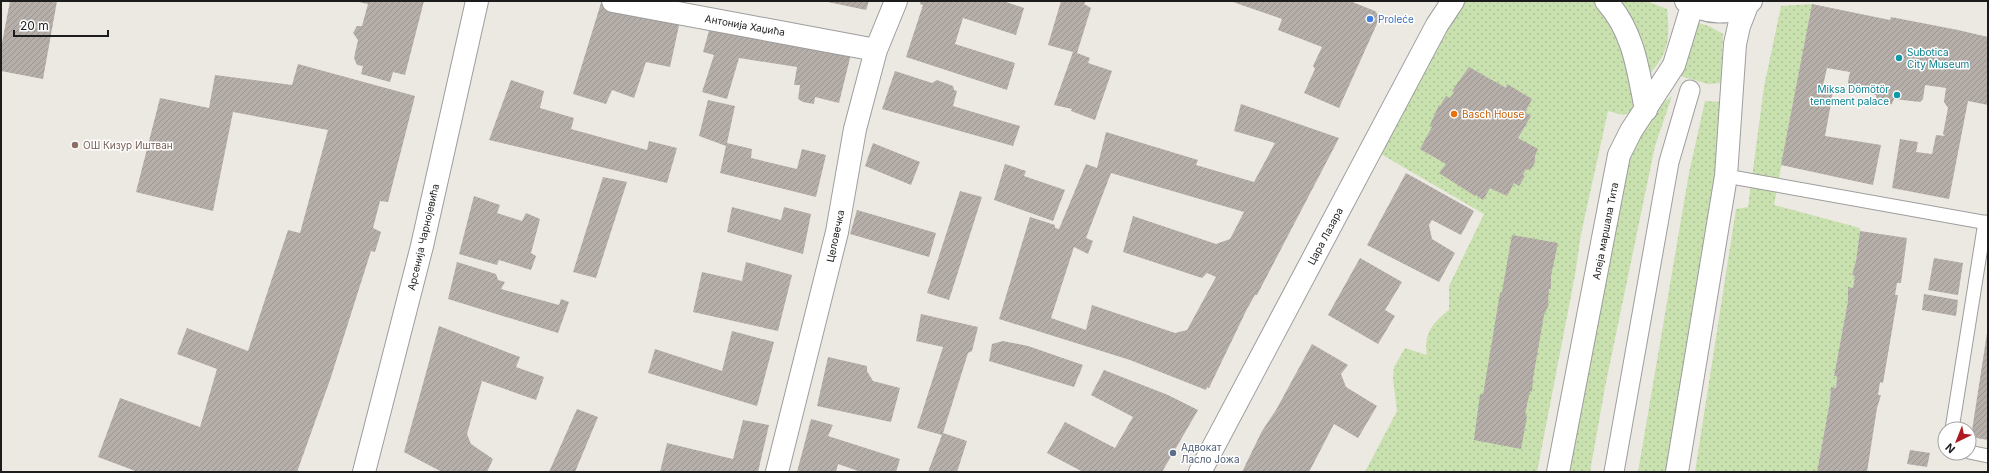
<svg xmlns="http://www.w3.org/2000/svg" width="1989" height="473" font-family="Inter,sans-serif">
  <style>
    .grass { fill: url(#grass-dots) }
    .building { fill: url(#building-hatch); fill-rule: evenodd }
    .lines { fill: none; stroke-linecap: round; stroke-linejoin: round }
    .service-casing { stroke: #9d9d9d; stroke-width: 15 }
    .pedestrian-casing { stroke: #9d9d9d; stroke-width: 21 }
    .minor-casing { stroke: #9d9d9d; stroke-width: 24 }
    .tertiary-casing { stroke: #9d9d9d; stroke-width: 24 }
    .service { stroke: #fff; stroke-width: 13 }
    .pedestrian { stroke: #fff; stroke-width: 19 }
    .minor { stroke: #fff; stroke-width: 22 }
    .tertiary { stroke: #fff; stroke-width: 22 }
    .shop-dot { fill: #3f7fe0; stroke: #fff; stroke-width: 1.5 }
    .culture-dot { fill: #0f9aa8; stroke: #fff; stroke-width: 1.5 }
    .food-dot { fill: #e8710a; stroke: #fff; stroke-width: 1.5 }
    .education-dot { fill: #8d6e63; stroke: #fff; stroke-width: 1.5 }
    .service-dot { fill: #5c6f8a; stroke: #fff; stroke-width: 1.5 }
    .labels { text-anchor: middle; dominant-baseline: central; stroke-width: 3; stroke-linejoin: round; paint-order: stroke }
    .shop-label { font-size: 10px; fill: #366cbe; stroke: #fff; text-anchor: start }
    .street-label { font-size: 10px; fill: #1c1c1c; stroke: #fff }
    .culture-label { font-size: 10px; fill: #0d838f; stroke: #fff; text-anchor: start }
    .food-label { font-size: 10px; fill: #c56008; stroke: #fff; text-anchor: start }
    .education-label { font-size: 10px; fill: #785e54; stroke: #fff; text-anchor: start }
    .service-label { font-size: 10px; fill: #4e5e75; stroke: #fff; text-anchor: start }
  </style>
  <defs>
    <pattern id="grass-dots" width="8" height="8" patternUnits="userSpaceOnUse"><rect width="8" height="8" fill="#c9e0af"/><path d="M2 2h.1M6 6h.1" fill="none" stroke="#acc096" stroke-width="1.8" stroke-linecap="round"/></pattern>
    <pattern id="building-hatch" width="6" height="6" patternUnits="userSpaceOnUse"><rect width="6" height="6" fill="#b5aea9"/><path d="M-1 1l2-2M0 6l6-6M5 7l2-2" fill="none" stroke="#9b9591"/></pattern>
  </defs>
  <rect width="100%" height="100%" fill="#ece9e3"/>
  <path class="grass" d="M1463 1H1600L1613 19 1639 109 1623 115 1608 111 1581 234 1575 275 1537 472H1365L1397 411 1393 379 1394 367 1405 348 1427 355C1423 334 1433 322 1449 310V286L1484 214 1374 150Z
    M1615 1H1646L1667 9C1670 40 1669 52 1648 76Z
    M1812 4 1774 205 1860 228V231L1856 261 1852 275 1855 276 1853 288H1848V301L1834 376H1837L1836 388 1831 387 1830 401 1817 472H1695L1736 209 1748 207 1764 87 1781 6Z
    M1699 23 1711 27 1723 34 1721 83 1708 84 1677 75 1680 68 1688 61 1693 29Z
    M1672 96 1655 146 1605 387 1590 472H1564L1626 156 1650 113Z
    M1705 101 1723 102 1722 131 1670 472H1638L1689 173Z"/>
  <path class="building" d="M10 1H57L43 79 1 71V48Z
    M354 1H424L405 75 393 72 390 82 361 74 363 66 357 65 354 58 358 40 353 33 357 26H362L368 4Z
    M823 1H869L866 10Z
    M921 1H1003L1024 8 1016 35 963 18 955 44 1015 63 1007 90 906 57 923 5 920 4Z
    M1061 1H1086L1084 4 1091 8 1077 53 1090 58 1088 63 1112 71 1095 120 1071 111 1072 109 1054 105 1073 52 1048 45Z
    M1230 1H1350L1375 11 1380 17 1339 108 1304 93 1315 69 1313 66 1322 47 1278 30 1282 19Z
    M601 3 680 21 670 67 646 62 634 98 612 90 606 104 573 94Z
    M1812 4 1890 20 1891 17 1958 30 1988 37V105L1968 101 1949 199 1892 188 1900 139 1918 142 1916 152 1932 154 1936 135 1945 136 1943 134 1948 108 1944 102 1946 88 1925 85 1923 99 1920 102 1894 99 1892 104 1882 106 1877 101 1876 95 1848 90V81L1850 72 1827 68 1822 90 1833 92 1825 136 1881 145 1873 185 1781 165Z
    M710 27 852 50 839 103 815 97 814 104 803 102 798 99 800 85H794L797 67 739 58 727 99 702 92 714 55 703 52Z
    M298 64 415 96 388 202 380 201 373 228 381 232 375 252 371 251 330 380 297 472H138L98 457 120 398 200 427 217 369 177 354 187 328 248 351 288 230 300 233 328 130 233 112 213 211 136 192 160 98 209 108 215 75 292 85Z
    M1469 67 1506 88 1507 84 1532 99 1525 112 1531 116 1518 138 1538 149 1535 156V162L1531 169 1525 170 1523 175 1525 176 1519 186 1514 183 1507 196 1490 188 1483 200 1476 195 1475 196 1439 173 1446 164 1420 149 1432 127 1430 125 1439 105 1440 106 1446 96 1450 98 1454 92 1452 91Z
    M895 71 932 83 937 80 953 86 954 90 957 91 953 106 1020 126 1013 146 882 109Z
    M511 80 544 91 540 108 574 118 571 129 647 150 649 141 677 148 667 183 489 140Z
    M708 100 735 106 727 143 752 149 751 158 797 169 802 149 826 155 816 197 720 173 726 146 699 136Z
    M1241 104 1339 138 1257 295H1255L1247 309 1209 388 1207 387 1206 390 1130 360 999 319 1030 217 1055 225V228L1059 229 1086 164 1097 168 1106 132 1198 160 1196 165 1254 182 1275 143 1234 131ZM1111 173 1244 212 1230 239 1216 244 1133 216 1123 252 1202 278 1207 273 1216 277 1187 330 1175 333 1092 305 1086 330 1051 318 1074 247 1088 254 1093 241 1086 238Z
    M873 143 920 162 911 185 865 166Z
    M1005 164 1026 171 1024 176 1065 190 1053 221 994 200Z
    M1406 173 1474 211 1461 235 1432 220 1429 225 1432 239 1455 253 1439 282 1367 245Z
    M603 177 627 182 596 278 573 272Z
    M960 191 982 197 949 300 927 293Z
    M474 196 500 205 497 213 522 221 526 213 540 219 531 253 536 256 531 270 499 260 497 265 459 254Z
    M732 207 781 220 784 207 811 214 803 254 727 232Z
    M857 210 936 233 929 257 850 234Z
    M1860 231 1907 238 1901 283H1897L1895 295H1898L1883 383 1880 382 1878 395H1881L1877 408 1867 472H1817L1830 401 1831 387 1836 388 1837 376H1834L1848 301V287L1853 288 1855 276 1852 275 1856 261Z
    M1512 235 1558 243 1551 276V289H1549L1548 303 1549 304 1544 315 1533 378 1532 392 1530 391 1525 414 1527 416 1521 449 1474 440 1480 394 1483 395 1500 293 1502 292Z
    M1360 258 1402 282 1385 310 1395 316 1378 344 1328 315Z
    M1934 258 1963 263 1958 295 1928 290Z
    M457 262 496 274 498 280 505 282 501 289 559 305 561 299 569 302 558 333 448 299Z
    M746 262 792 275 778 331 693 312 702 272 742 281Z
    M1924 294 1958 300 1956 316 1922 310Z
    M921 314 978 327 972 351 968 353 943 433 967 441 957 472H928L942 435 917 428 943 347 916 341Z
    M439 326 520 357 516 367 544 377 536 400 482 381 467 434 471 444 493 459 487 472H442L404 452Z
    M732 331 774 342 757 406 648 373 655 349 722 371Z
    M1987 333 1988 334V440L1971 437Z
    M1003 341 1028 346 1083 365 1074 387 989 361 992 344Z
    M1312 344 1348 365 1341 374 1346 387 1377 406 1358 438 1334 424 1309 472H1242L1262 431 1276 410Z
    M828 357 867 366V371L873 381 900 388 891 422 817 406Z
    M1104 370 1168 395 1198 410 1162 472H1083L1047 453 1065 422 1115 448 1133 417 1091 395Z
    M577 409 598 417 575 472H549Z
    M811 419 833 425 828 436 900 459 896 472H861L838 464 836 472H797Z
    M743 420 769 425 758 472H660L667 443 733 459Z
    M1910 450 1930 453 1927 467 1907 464Z"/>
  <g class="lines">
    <defs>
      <path id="service" d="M1726 176 1988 223
        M1952 429 1985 222
        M1969 452 1988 456"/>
      <path id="pedestrian" d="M1614 472 1669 162 1690 90"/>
      <path id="minor" d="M613 1 876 50
        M777 472 837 232 855 129 876 50 896 1
        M1200 472 1437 25 1453 1"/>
      <path id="tertiary" d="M1606 1C1634 32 1638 70 1646 110
        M1686 1C1705 14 1732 16 1751 1
        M364 472 422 246 477 1
        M1558 472 1619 155 1631 131 1674 65 1692 6
        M1677 472 1726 176 1735 44 1739 26 1748 3"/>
    </defs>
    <use href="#service" class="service-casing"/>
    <use href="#pedestrian" class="pedestrian-casing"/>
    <use href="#minor" class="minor-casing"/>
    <use href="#tertiary" class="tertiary-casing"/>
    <use href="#service" class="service"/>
    <use href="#pedestrian" class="pedestrian"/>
    <use href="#minor" class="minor"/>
    <use href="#tertiary" class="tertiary"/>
  </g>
  <circle class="shop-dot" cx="1370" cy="19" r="4"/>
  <g class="culture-dot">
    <circle cx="1899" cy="58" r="4"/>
    <circle cx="1897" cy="95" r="4"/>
  </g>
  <circle class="food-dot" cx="1454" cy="114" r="4"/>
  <circle class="education-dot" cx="75" cy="145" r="4"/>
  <circle class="service-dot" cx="1173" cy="453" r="4"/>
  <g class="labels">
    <g class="shop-label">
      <text x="1378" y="19">Proleće</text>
    </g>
    <g class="street-label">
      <text transform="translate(745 25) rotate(10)">Антонија Хаџића</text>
      <text transform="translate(1605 231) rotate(-79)">Алеја маршала Тита</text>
      <text transform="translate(835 236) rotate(-78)">Целовечка</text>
      <text transform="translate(1325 236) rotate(-62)">Цара Лазара</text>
      <text transform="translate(423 237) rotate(-77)">Арсенија Чарнојевића</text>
    </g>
    <g class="culture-label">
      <text x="1907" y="52">Subotica<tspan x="1907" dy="12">City Museum</tspan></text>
      <text x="1889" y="89" text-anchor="end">Miksa Dömötör<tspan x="1889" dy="12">tenement palace</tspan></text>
    </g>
    <g class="food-label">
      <text x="1462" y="114">Basch House</text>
    </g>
    <g class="education-label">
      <text x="83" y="145">ОШ Кизур Иштван</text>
    </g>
    <g class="service-label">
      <text x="1181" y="447">Адвокат<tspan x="1181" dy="12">Ласло Јожа</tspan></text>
    </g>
  </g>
  <rect width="1989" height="473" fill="none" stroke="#1c1c1c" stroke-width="4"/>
  <g transform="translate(1957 441) rotate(223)"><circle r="19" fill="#ffffff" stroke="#a4a4a4"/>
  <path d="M0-3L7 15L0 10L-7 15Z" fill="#af191f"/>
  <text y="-6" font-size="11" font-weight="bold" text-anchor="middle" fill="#1c1c1c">N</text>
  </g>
  <path d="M14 30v6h94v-6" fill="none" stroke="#1c1c1c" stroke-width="2"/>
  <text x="20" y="30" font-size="12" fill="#1c1c1c" stroke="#ffffff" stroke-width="3" paint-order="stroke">20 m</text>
</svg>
